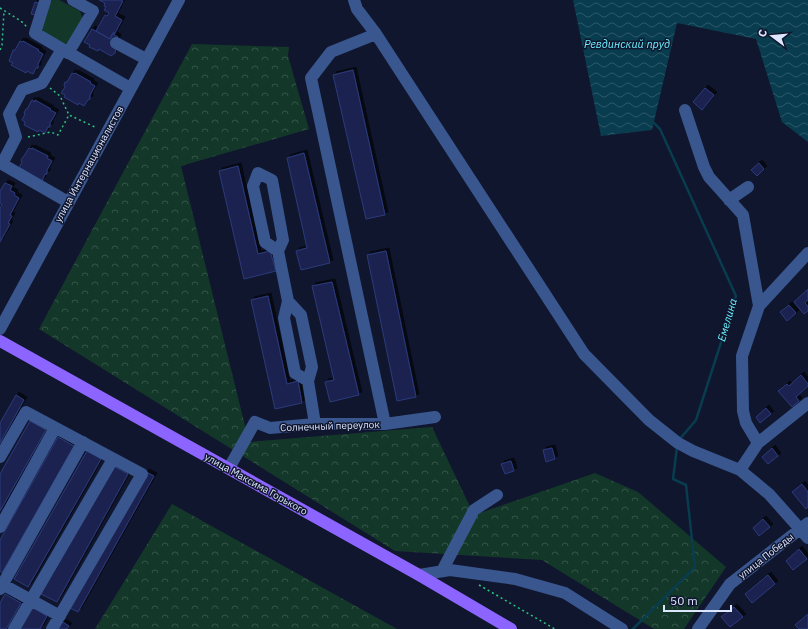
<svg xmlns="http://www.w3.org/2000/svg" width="808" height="629" font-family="'IBM Plex Sans',sans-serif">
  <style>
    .forest { fill: url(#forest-crowns) }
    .park { fill: #133829 }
    .water { fill: url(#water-waves) }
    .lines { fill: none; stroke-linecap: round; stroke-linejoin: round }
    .stream { stroke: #083c4e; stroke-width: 2.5 }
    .building { fill: #1b244f; stroke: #2c3a7c; filter: url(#shadow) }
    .path { stroke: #2bc583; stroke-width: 1.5; stroke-dasharray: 2 3; stroke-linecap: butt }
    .minor { stroke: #39568e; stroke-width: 12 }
    .major { stroke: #8c64ff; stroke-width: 12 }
    .labels { text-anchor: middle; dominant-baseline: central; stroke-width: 3; stroke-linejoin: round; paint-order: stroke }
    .street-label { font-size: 10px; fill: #dde6ff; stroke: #10162d }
    .water-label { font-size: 11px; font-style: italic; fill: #6bf1ff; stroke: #10162d }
  </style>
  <defs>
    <pattern id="forest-crowns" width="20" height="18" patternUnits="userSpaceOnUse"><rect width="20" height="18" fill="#133829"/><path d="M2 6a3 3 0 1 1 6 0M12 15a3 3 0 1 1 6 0" fill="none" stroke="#355549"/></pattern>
    <pattern id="water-waves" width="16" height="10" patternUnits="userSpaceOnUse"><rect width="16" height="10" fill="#083c4e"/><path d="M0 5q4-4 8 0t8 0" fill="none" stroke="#2c5869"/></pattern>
    <filter id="shadow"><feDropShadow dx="3" dy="-3" stdDeviation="0" flood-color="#0009"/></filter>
  </defs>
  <rect width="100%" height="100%" fill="#10162d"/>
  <path class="forest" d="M192 44 289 47 288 56 309 129 181 166 249 442 432 427 474 515 595 473 638 492 726 567 684 629H654L542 560 395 551 39 329Z
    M172 504 397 629H95Z"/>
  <path class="park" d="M48 0H59L80 11 83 19 66 45 40 30Z"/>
  <path class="water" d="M573 0H808V142L782 122 756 39 677 23 652 130 601 136Z"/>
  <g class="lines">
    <path class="stream" d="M652 121 660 129 736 296 696 420 679 440
      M633 629 695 567 686 485 673 479 677 447"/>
  </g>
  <path class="building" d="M99 0H121L123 1 115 16 122 20 115 33H113L110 39 96 31 105 15 107 16 109 13 104 10 106 7 104 6 105 3Z
    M35 2 42 4 38 16 31 14Z
    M92 29 110 39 113 33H115L114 35 118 37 116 43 117 45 115 53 111 56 99 49 98 51 89 47 90 45 84 42Z
    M20 41 22 42 23 41 39 50 38 51 43 54 38 64V68H36L33 74 27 71 26 73 11 65 13 63 9 61 13 50H15Z
    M353 70 385 215 366 219 333 75Z
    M72 73 74 74 75 73 91 82 90 83 95 86 90 95V99L88 100 84 106 79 103 78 105 64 97 65 95 61 93 65 87 64 85 65 82H67Z
    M705 88 714 95 702 110 693 102Z
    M32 100 35 102V100L51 109 50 110 56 113 50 123V127H48L45 133 39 130 38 132 24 125 25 122 22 120 25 114 24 113 26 109H27Z
    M29 148 32 149V148L48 156 47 158 52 161 47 170V174H45L42 181 19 168 22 162 21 160 23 157 24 156Z
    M304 153 330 263 301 270 296 251 307 248 287 158Z
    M759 163 764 169 757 176 751 170Z
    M238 166 258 254 270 251 276 271 244 279 219 171Z
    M5 183 12 186 10 190 15 193 14 195 19 198 10 215 12 216 8 223 10 224 0 242V208L2 205 0 203V191Z
    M386 251 416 397 397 401 367 255Z
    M332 282 359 395 330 402 325 382 334 380 312 286Z
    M808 289V300L805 303 808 306V311L804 314 794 302Z
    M268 296 287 384 298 381 302 403 275 409 251 300Z
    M789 305 796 313 787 321 780 312Z
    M801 375 808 384V386L796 397 799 401 792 407 778 391 787 384 789 386Z
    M16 395 24 400 0 443V423Z
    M766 408 771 414 760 423 756 417Z
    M30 421 46 430 0 511V474Z
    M58 437 74 446 2 573 0 571V540Z
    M552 448 555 459 546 462 543 450Z
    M772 448 778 456 768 464 762 457Z
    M87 451 101 459 28 587 14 579Z
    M511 461 514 471 505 474 501 464Z
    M113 466 128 474 57 602 41 594Z
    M146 472 154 476 78 612 70 608Z
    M802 484 808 492V507L806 509 792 492Z
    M763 519 770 527 759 536 753 528Z
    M799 549 807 559 793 570 786 561Z
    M768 575 775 584 752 603 745 594Z
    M5 594 21 603 6 629H0V603Z
    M31 607 47 616 40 629H19Z
    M734 607 743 617 730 627 721 617Z
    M808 614V629H799L795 625Z
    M61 621 69 626 67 629H56Z"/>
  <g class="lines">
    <path class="path" d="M0 8 21 21 27 27
      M0 50 2 45 4 11
      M50 88 60 96 69 115
      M28 137 51 132 58 135 69 115 97 128
      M479 585 555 629"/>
    <path class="minor" d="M354 0 357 9 376 34 584 354 649 420 678 443 693 451 740 470 769 494 808 538
      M45 1 35 33 62 49
      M376 34 331 52 311 78 385 424
      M116 43 146 59
      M68 53 93 11 73 0
      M685 110 704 167 709 177 743 215 759 306 742 356 743 411 746 423 758 443
      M729 200 748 187
      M68 202 2 164 16 137 9 114 22 90 42 83 62 49 130 88
      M278 251 265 242 253 186 258 173 272 180 283 240 278 251 288 301 301 315 312 367 308 381 315 424
      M288 301 284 318 295 373 308 381
      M759 306 808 253
      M0 329 179 0
      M0 457 26 412 142 474 52 629
      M229 468 255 422 270 428 315 424H385L435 417
      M740 470 758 443 808 403
      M0 527 55 428
      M442 571 474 510 497 495
      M419 575 450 570 515 579 565 593 622 629
      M0 583 60 616
      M0 589 83 442
      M14 629 113 459
      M698 629 730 584 808 523"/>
    <path class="major" d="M0 341 419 575 511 629"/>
  </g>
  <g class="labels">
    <g class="street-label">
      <text transform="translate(89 164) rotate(-61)">улица Интернационалистов</text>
      <text transform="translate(330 426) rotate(-2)">Солнечный переулок</text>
      <text transform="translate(256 484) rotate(29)">улица Максима Горького</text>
      <text transform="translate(766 556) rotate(-38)">улица Победы</text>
    </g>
    <g class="water-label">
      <text x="627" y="44">Ревдинский пруд</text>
      <text transform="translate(727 320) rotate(-74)">Емелина</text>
    </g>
  </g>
  <g transform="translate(772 36) rotate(286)" stroke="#10162d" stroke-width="3" paint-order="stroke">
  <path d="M0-3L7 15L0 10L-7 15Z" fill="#dde6ff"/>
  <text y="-6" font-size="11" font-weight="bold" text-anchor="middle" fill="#dde6ff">С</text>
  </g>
  <path d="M664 605v6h67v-6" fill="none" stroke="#dde6ff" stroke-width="2"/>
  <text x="670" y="605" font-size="12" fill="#dde6ff" stroke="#10162d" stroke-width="3" paint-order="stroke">50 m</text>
</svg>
